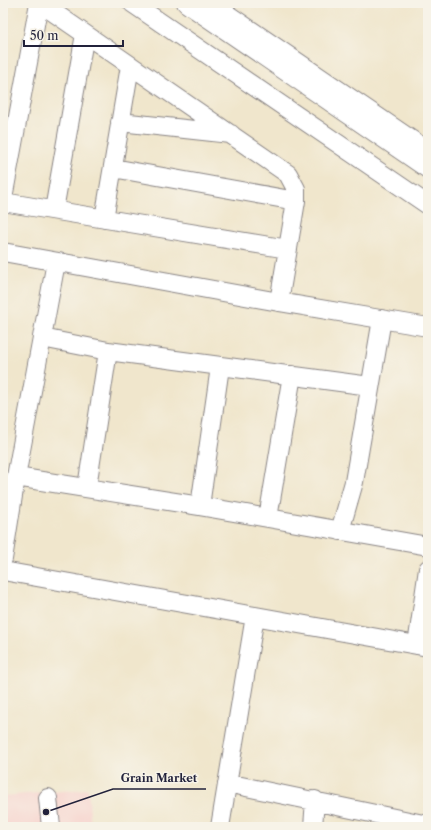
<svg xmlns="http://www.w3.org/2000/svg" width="431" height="830" font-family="'Libre Caslon Text',serif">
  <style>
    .built { fill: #f7d0cb }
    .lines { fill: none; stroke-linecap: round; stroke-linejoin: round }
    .minor-casing { stroke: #898484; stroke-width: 20 }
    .minor { stroke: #fff; stroke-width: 18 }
    .leader { fill: none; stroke: #22223b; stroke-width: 1.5 }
    .callout-dot { fill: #22223b; stroke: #f7f3e8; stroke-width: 1.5 }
    .callout-label { font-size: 11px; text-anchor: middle; font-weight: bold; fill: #22223b; stroke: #f7f3e8; stroke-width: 3; stroke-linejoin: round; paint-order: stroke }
  </style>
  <rect width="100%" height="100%" fill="#f7f3e8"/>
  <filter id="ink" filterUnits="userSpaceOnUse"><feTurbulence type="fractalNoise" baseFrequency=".025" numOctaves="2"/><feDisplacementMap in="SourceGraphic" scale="8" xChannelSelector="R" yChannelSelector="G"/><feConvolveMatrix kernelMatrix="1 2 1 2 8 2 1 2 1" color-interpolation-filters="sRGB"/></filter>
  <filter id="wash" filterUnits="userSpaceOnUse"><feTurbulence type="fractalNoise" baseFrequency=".012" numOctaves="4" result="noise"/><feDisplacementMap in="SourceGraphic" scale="16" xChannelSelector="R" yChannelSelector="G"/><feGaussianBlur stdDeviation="0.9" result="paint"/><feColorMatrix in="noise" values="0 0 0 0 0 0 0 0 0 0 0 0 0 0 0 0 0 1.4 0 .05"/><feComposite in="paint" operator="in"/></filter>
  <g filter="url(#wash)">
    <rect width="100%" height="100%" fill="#f0e6cc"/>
    <path class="built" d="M88 789 91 827H3V796Z"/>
  </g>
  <g filter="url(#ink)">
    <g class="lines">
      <defs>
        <path id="minor" d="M40 3 288 174 296 189V201L279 302
          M132 3 428 205
          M186 3 428 169
          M211 3 428 151
          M120 122 231 134
          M113 168 296 201
          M3 198 39 3
          M3 202 288 249
          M54 210 85 34
          M104 219 130 66
          M3 252 279 302 428 327
          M42 338 108 351 370 386
          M16 477 200 506 428 546
          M87 487 108 351
          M200 506 220 367
          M268 518 292 375
          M340 531 354 482 382 319
          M3 559 16 477 56 262
          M3 571 428 647
          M417 645 428 569
          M227 783 428 825
          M48 798 51 827
          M220 827 255 616
          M313 827 315 800"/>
      </defs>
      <use href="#minor" class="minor-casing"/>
      <use href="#minor" class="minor"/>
    </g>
  </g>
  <path class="leader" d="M46 812L113 789H206"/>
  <circle class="callout-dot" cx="46" cy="812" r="4"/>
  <g class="callout-label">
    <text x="159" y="782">Grain Market</text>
  </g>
  <rect width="431" height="830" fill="none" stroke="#f7f3e8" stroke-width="16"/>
  <path d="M24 40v6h99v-6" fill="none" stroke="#22223b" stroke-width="2"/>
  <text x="30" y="40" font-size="12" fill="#22223b" stroke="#f7f3e8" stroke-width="3" paint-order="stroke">50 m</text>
</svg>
